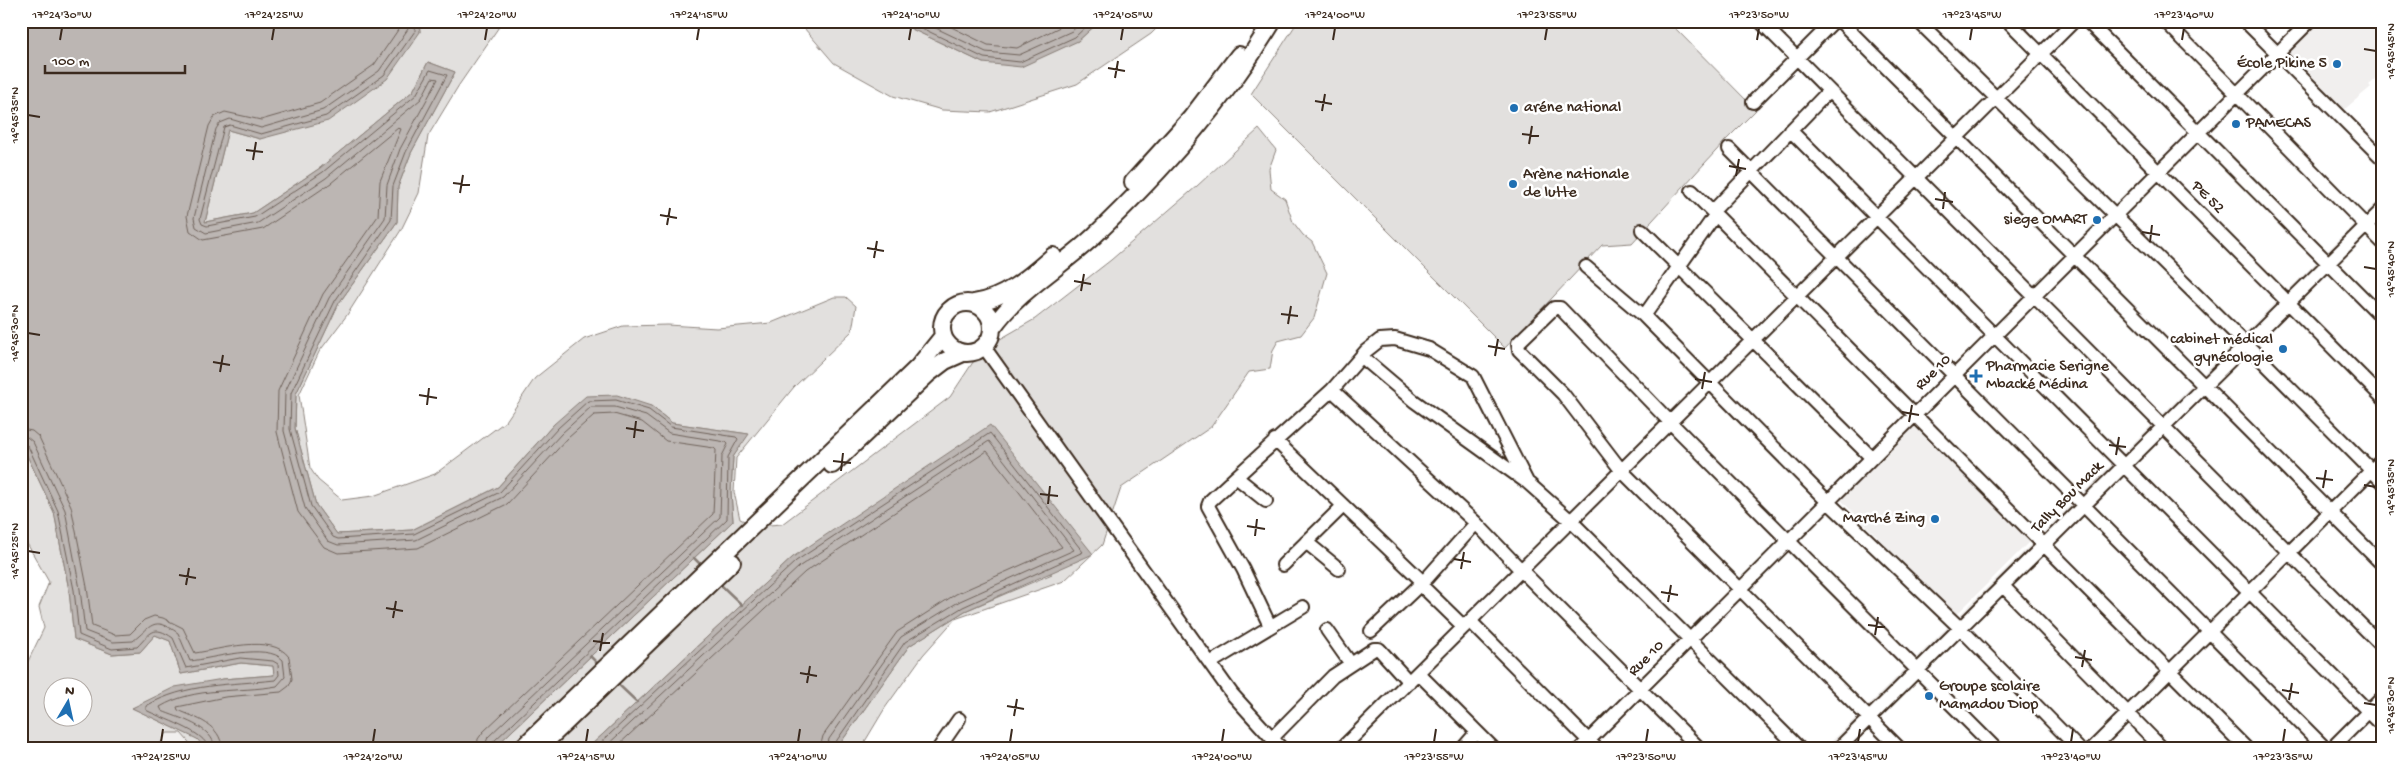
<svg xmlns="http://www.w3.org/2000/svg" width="2404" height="769" font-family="'Gochi Hand',sans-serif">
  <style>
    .built { fill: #f1efee }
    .green { fill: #e2e0de; stroke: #8e857e; fill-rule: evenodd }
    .water { fill: #bcb6b3; stroke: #887e77 }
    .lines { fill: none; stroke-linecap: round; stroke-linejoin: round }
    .shore { stroke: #6f625a; stroke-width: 1 }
    .stream { stroke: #887e77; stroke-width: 2.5 }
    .minor-casing { stroke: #3b2a1e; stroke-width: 16 }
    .major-casing { stroke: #3b2a1e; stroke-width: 20 }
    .minor { stroke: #fff; stroke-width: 12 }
    .major { stroke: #fff; stroke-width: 16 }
    .ticks { fill: none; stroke: #3b2a1e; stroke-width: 2 }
    .poi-dot { fill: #1f6fb2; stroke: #fff; stroke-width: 2 }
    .labels { text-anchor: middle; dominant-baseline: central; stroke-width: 5; stroke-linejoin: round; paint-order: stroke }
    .poi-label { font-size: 16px; fill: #3b2a1e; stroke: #fff; text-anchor: start }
    .street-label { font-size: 16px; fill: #3b2a1e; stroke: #fff }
    .neatline { fill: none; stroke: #3b2a1e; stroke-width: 2 }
    .ticks-label { font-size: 12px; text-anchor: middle; fill: #3b2a1e }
  </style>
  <rect width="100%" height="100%" fill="#fff"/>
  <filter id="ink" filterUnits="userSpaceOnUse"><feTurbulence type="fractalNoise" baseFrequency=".02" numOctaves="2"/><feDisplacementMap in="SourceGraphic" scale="10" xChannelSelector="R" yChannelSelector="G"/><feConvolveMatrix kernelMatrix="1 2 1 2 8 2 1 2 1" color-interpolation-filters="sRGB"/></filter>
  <g filter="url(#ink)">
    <path class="built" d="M2317 21H2383V73L2369 85 2371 87 2340 113 2282 56Z
      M2383 196V216L1848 748H1825Z
      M1916 424 2031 540 1955 616 1839 498Z
      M167 733H181L194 748H157Z"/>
    <path class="green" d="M419 21H503L459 85 428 136 419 193 401 230 347 315 319 352 299 395 310 468 318 480 342 500 373 496 435 474 506 421 535 378 584 339 623 326 668 325 717 328 771 323 834 297H846L856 306 852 331 794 387 736 458 734 492 740 519 756 526 782 524 950 397 981 350 1035 319 1111 260 1197 186 1259 129 1276 150 1269 169 1271 189 1285 199 1293 222 1303 235 1312 242 1327 273 1314 318 1301 335 1278 341 1273 350 1270 369 1249 372 1211 427 1121 488 1102 545 1064 581 955 619 923 655 885 708 861 748H837L909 646 965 611 1052 574 793 557 588 748H494L733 521 731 492 733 457 748 434 672 423 651 406 554 424 498 487 412 530 337 534 316 505 295 428 296 394 339 303 397 222 398 187 411 153 455 72 428 62 413 91 320 168 253 213 205 222 228 130 260 139 420 32Z
      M798 21H895L983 63 1078 41 1100 21H1164L1151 34 1077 84 990 112 942 110 893 96 834 63Z
      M1298 21H1668L1756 110 1725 141 1632 243 1602 245 1505 348 1251 94Z
      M21 443 54 512 69 590 74 639 112 654 140 652 155 635 170 641 181 674 241 663 273 666 274 675 223 679 132 708 198 739 205 748H194L181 733H167L157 748H21V676L44 628 39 607 49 582 21 533ZM52 686H82V716H52Z"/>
    <path class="water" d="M21 21H419L420 32 387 79 328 121 260 139 228 130 205 222 253 213 320 168 413 91 428 62 455 72 411 153 398 187 397 222 339 303 296 394 295 428 316 505 337 534 412 530 498 487 554 424 586 396 617 395 651 406 672 423 749 434 733 457 731 492 733 521 494 748H205L197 739 132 708 175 687 223 679 274 675 273 666 241 663 181 674 170 641 155 635 140 652 112 654 74 639 69 590 54 512 21 443Z
      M895 21H1100L1078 41 1021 67 983 63Z
      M990 425 1093 554 965 611 909 646 837 748H588L793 557Z"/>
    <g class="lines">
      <path class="shore" d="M400 21V27L374 65 320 103 261 120 225 112 214 117 209 126 187 216 190 231 203 240 263 229 331 183 398 128 401 129 380 181 378 216 323 294 278 391 277 432 298 512 324 547 338 553 418 548 507 504 568 438 594 415 614 414 642 422 666 441 714 448 716 450 713 514 483 732 478 739 477 748
        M408 21V29L379 71 323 110 261 128 230 119 220 123 216 129 194 218 196 227 206 233 258 223 326 178 421 99 432 78 438 79 400 149 387 185 385 218 329 298 285 392 284 431 305 508 328 541 338 545 416 540 503 497 562 433 591 407H615L646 416 669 433 726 442 728 444 722 456 720 517 488 737 484 748
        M414 21 415 31 384 75 326 116 261 134 230 125 224 127 200 219 202 224 207 226 255 217 323 172 416 95 430 70 447 75 406 152 393 186 391 220 335 301 291 393 290 429 311 506 333 537 338 539 414 534 500 492 558 428 588 401 616 400 649 410 671 427 736 437 738 439 728 457 727 519 493 742 491 748
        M907 21 984 58 1020 62 1075 37 1092 21
        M921 21 986 52 1019 55 1072 31 1083 21
        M939 21 988 45 1017 48 1072 21
        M21 429 32 431 39 437 71 506 87 587 92 626 115 635 130 634 144 620 154 616 163 618 183 628 195 653C219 650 272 633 289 657L292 679 289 686 281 692 225 697 177 707 178 710C196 718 221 725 222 748
        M21 436 27 437 33 442 65 510 80 589 85 631 113 642 133 641C151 627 153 615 178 633L190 661C211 659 267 642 283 660L285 677 277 686C238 693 195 686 160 707L162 711C178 718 213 726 215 748
        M21 442 28 446 58 511 74 590 79 635 112 649 137 647C151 633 153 624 173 638L186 668 240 658 273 661 278 664 279 675 275 680C230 685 186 683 146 706V710C160 718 207 732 208 748
        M595 748 796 561 990 433 1083 552 963 607 905 642 835 743 834 748
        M604 748 800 566 989 441 1074 550 960 601 901 637 829 739 827 748
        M615 748 805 572 987 451 1062 547 956 594 897 632 823 736 820 748"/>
      <path class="stream" d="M694 558 701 565
        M722 586 742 605
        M590 656 598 664
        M619 685 637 702"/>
      <defs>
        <path id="minor" d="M1760 21 2383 647
          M1840 21 2383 565
          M1918 21 2246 344 2383 482
          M2008 21 2383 398
          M2087 21 2383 318
          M2165 21 2383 243
          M2245 21 2383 159
          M1753 102 1834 21
          M1790 130 2383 726
          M1729 149 2325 748
          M1692 191 2246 748
          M1713 211 1829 91
          M1642 230 1872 458
          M1586 267 1644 316 1828 502 1960 628 2078 748
          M1644 316 1716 214
          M984 347 1232 694 1281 748
          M1362 357 1414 401 1525 481
          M1332 390 1476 523 1521 570 1699 748
          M1275 440 1423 582
          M1236 477 1332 390 1366 351 1380 340 1395 339 1429 349 1473 376 1527 482 1571 521 1799 748
          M1266 501 1236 477 1210 501 1208 506 1243 569 1270 626
          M1306 542 1339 569
          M1283 565 1343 506
          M1420 584 1464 627
          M2003 586 2162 748
          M1470 621 1596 748
          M1327 630 1351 664
          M1371 631 1427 578 1476 523
          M1210 663 1303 607
          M1418 673 1493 748
          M1272 738 1333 676 1374 649H1379L1409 682
          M939 748 959 719
          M1342 748 2074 21
          M1463 748 1477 732
          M1581 748 2310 21
          M1839 748 2383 209
          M1899 748 1621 470 1563 394 1519 350 1518 343 1554 308H1560L1670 422 1995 748
          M2093 748 2383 459
          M2332 748 2383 697"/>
        <path id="major" d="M1133 182 1191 118 1239 55
          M942 328a25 25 0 1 1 50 0a25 25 0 1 1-50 0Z
          M974 303C1005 299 1030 276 1053 256
          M993 327C1019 290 1061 267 1094 236 1163 170 1223 103 1273 21
          M832 465 928 374 945 361 963 353
          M522 748 918 367 943 336
          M539 748 732 562"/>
      </defs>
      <use href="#minor" class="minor-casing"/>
      <use href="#major" class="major-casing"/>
      <use href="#minor" class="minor"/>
      <use href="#major" class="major"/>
    </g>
  </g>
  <path class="ticks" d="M60 40 62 28M272 40 274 28M485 40 487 28M697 40 699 28M909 40 911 28M1121 40 1123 28M1333 40 1335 28M1545 40 1547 28M1757 40 1759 28M1970 40 1972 28M2182 40 2184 28M2364 49 2376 51M1108 68 1125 71M1115 78 1118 61M1315 101 1332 104M1322 111 1325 94M28 115 40 117M1522 134 1539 136M1529 144 1532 126M246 150 263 152M253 160 256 142M1729 166 1746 169M1736 176 1739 159M453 183 470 185M460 193 463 175M1935 199 1953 202M1943 209 1945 192M660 215 677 218M667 225 670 208M2142 232 2160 235M2150 242 2152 225M867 248 884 251M874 258 877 241M2364 267 2376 269M1074 281 1091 284M1081 291 1084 274M1281 314 1298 316M1288 324 1291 306M28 333 40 335M1488 346 1505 349M1495 356 1498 339M213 362 230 365M220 372 223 355M1695 379 1712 382M1702 389 1705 372M419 395 437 398M427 405 429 388M1902 412 1919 415M1909 422 1912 405M626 428 644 431M634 438 636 421M2109 445 2126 447M2116 455 2119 437M833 461 851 463M841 471 843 453M2316 478 2333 480M2364 485 2376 487M2323 488 2326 470M1040 494 1058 496M1048 504 1050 486M1247 526 1265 529M1255 536 1257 519M28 551 40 553M1454 559 1471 562M1461 569 1464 552M179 575 196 578M186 585 189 568M1661 592 1678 595M1668 602 1671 585M386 608 403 611M393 618 396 601M1868 625 1885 627M1875 635 1878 617M593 641 610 643M600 651 603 633M2075 657 2092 660M2082 667 2085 650M800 673 817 676M807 683 810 666M2282 690 2299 693M2289 700 2292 683M2364 703 2376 705M1007 706 1024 709M1014 716 1017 699M161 742 163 729M373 742 375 729M586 742 588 729M798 742 800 729M1010 742 1012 729M1222 742 1224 729M1434 742 1436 729M1646 742 1648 729M1858 742 1860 729M2071 742 2073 729M2283 742 2285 729"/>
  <g class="poi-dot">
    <circle cx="2337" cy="64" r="5"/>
    <circle cx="1514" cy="108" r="5"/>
    <circle cx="2236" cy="124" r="5"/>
    <circle cx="1513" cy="184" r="5"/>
    <circle cx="2097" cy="220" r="5"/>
    <circle cx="2283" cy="349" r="5"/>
    <path d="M1973.5 368.5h5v5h5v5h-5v5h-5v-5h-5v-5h5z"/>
    <circle cx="1935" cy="519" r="5"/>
    <circle cx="1929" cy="696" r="5"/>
  </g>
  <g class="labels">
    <g class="poi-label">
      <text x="2327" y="64" text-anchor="end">École Pikine 5</text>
      <text x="1524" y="108">aréne national</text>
      <text x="2246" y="124">PAMECAS</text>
      <text x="1523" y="175">Arène nationale<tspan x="1523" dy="18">de lutte</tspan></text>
      <text x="2087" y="220" text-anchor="end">siege OMART</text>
      <text x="2273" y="340" text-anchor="end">cabinet médical<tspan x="2273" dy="18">gynécologie</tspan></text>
      <text x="1986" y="367">Pharmacie Serigne<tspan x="1986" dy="18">Mbacké Médina</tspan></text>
      <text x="1925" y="519" text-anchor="end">Marché Zing</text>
      <text x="1939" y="687">Groupe scolaire<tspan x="1939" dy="18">Mamadou Diop</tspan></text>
    </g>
    <g class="street-label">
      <text transform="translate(2207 198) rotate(45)">PE 52</text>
      <text transform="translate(1934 373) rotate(-45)">Rue 10</text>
      <text transform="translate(2068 498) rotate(-45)">Tally Bou Mack</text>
      <text transform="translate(1647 659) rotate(-45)">Rue 10</text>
    </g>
  </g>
  <rect width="2404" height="769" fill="none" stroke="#fff" stroke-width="55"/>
  <g transform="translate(68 702) rotate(9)"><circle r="24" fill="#ffffff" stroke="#b1aaa5"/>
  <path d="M0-4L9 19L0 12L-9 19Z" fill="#1f6fb2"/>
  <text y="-8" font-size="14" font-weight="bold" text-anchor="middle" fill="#3b2a1e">N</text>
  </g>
  <path d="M45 65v8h140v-8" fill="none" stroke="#3b2a1e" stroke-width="2.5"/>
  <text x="52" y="65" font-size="15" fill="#3b2a1e" stroke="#ffffff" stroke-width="4" paint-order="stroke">100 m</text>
  <rect x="28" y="28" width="2348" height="714" class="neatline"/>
  <g class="ticks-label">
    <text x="62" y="18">17°24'30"W</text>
    <text x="274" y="18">17°24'25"W</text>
    <text x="487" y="18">17°24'20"W</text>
    <text x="699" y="18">17°24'15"W</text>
    <text x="911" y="18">17°24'10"W</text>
    <text x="1123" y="18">17°24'05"W</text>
    <text x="1335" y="18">17°24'00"W</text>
    <text x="1547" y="18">17°23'55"W</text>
    <text x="1759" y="18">17°23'50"W</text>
    <text x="1972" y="18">17°23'45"W</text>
    <text x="2184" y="18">17°23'40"W</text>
    <text transform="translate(2390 51) rotate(-90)" y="4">14°45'45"N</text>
    <text transform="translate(14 115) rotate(-90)" y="4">14°45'35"N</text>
    <text transform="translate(2390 269) rotate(-90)" y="4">14°45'40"N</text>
    <text transform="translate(14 333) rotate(-90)" y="4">14°45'30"N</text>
    <text transform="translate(2390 487) rotate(-90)" y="4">14°45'35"N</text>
    <text transform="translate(14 551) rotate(-90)" y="4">14°45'25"N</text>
    <text transform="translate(2390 705) rotate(-90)" y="4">14°45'30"N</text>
    <text x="161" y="760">17°24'25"W</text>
    <text x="373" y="760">17°24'20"W</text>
    <text x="586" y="760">17°24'15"W</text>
    <text x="798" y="760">17°24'10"W</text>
    <text x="1010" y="760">17°24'05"W</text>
    <text x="1222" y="760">17°24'00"W</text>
    <text x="1434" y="760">17°23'55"W</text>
    <text x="1646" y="760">17°23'50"W</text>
    <text x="1858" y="760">17°23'45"W</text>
    <text x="2071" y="760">17°23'40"W</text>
    <text x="2283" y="760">17°23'35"W</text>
  </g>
</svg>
